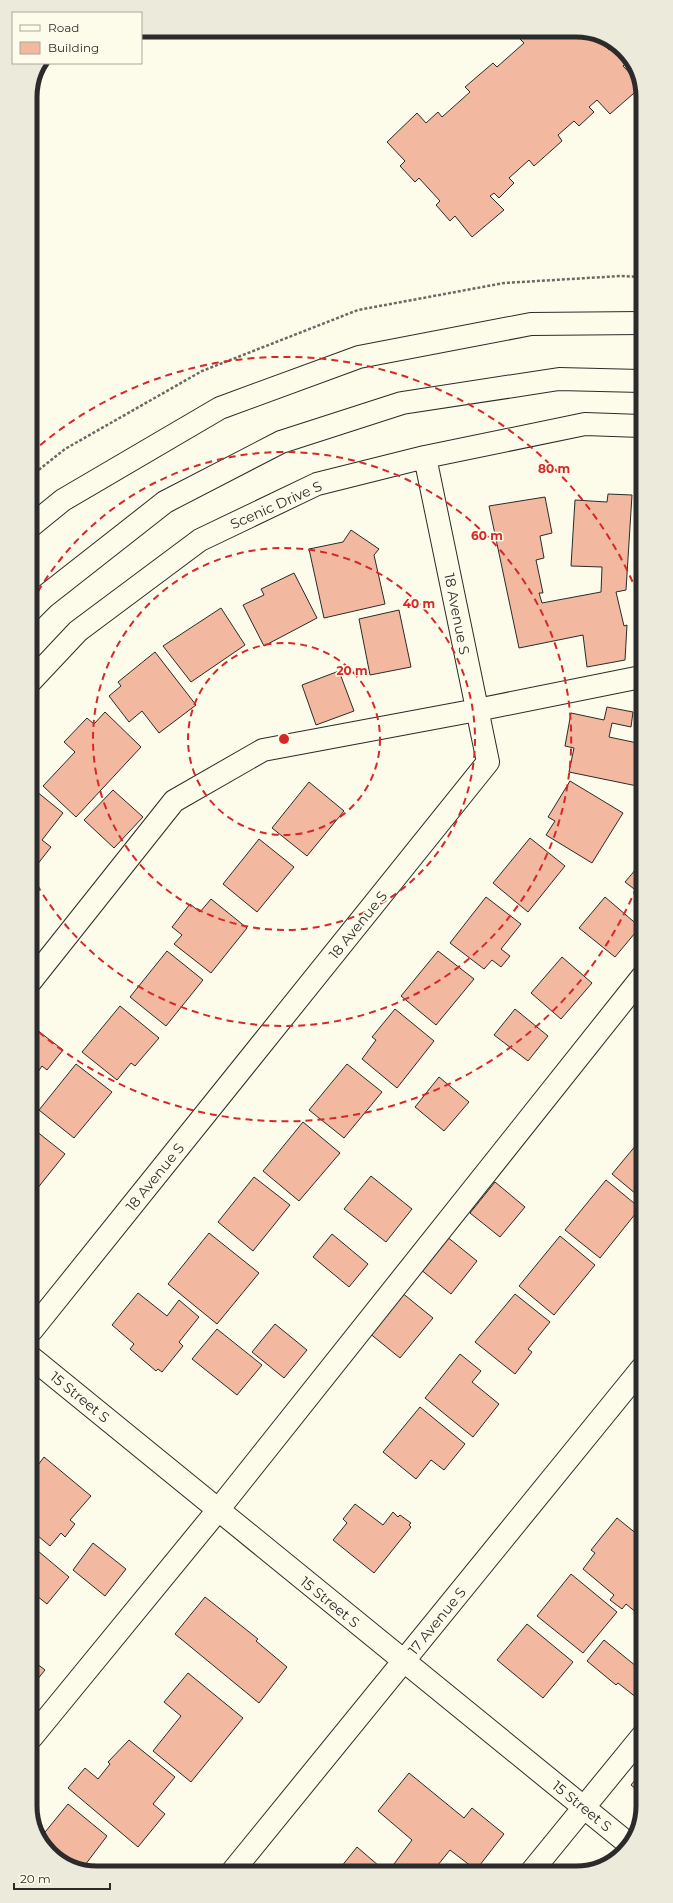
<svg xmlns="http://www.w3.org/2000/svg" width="673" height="1903" font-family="Montserrat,sans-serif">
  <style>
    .building { fill: #f2b8a0; stroke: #2b2b2b }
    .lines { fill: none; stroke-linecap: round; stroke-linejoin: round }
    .minor-casing { stroke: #2b2b2b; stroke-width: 24 }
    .major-casing { stroke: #2b2b2b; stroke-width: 24 }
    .path { stroke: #6a6964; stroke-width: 2.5; stroke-dasharray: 3 2; stroke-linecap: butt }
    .minor { stroke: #fdfbea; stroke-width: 22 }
    .major { stroke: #fdfbea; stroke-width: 22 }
    .ring { fill: none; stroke: #d62828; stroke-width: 2; stroke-dasharray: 7 5 }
    .labels { text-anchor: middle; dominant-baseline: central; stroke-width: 3; stroke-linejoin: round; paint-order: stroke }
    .street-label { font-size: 14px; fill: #2b2b2b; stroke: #fdfbea }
    .rim { fill: none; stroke: #2b2b2b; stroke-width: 5 }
    .centre { fill: #d62828; stroke: #fdfbea; stroke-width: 2 }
    .ring-label { font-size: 12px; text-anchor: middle; font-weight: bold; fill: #d62828; stroke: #fdfbea; stroke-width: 3; stroke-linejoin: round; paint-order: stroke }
  </style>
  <rect width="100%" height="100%" fill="#fdfbea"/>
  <path class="building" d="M581 30 597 37 609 50 613 46 627 62 623 66 641 85V87L610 114 597 100 589 107 594 112 579 126 574 121 558 135 562 141 534 166 529 160 509 178 514 183 499 198 494 193 490 196 504 210 472 237 455 216 450 221 436 205 440 201 419 178 415 182 400 166 405 161 387 142 417 113 426 123 438 112 442 117 470 92 465 87 493 63 497 67 524 43 520 39 529 31Z
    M608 494 632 495 626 590 616 592 624 626 627 625 625 660 587 667 583 635 519 648 489 506 545 497 552 533 540 536 544 558 536 560 543 593H539L542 603 601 592 602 567 571 566 575 500 607 502Z
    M351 530 379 549 374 555 385 604 324 618 309 549 343 542Z
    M294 573 317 618 264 646 243 605 264 595 261 589Z
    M221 608 245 645 191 682 163 646Z
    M399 610 411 667 370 675 359 619Z
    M155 652 196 705 159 733 142 711 129 722 109 696 121 686 118 682Z
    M339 671 354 711 316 725 302 685Z
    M607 707 633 712 631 727 612 723 609 737 642 744V787L569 772 574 748 565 746 571 713 604 720Z
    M105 712 141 747 76 817 43 786 75 752 64 742 87 718 94 724Z
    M570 781 623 813 592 863 546 835 555 821 548 817Z
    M309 782 344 811 307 856 272 828Z
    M31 787 63 813 42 840 51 847 33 870 31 869Z
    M113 790 143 817 114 848 84 820Z
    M530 838 565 866 528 912 493 883Z
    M259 839 294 867 257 912 223 884Z
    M642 862V895L625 882Z
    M486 897 521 924 501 949 510 956 501 967 492 960 484 969 450 943Z
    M605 897 640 927 615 957 579 928Z
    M211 899 247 928 211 973 174 944 182 935 172 927 190 904 200 912Z
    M167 951 203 980 166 1026 130 997Z
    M438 951 474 979 436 1025 401 996Z
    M562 957 592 983 561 1019 531 993Z
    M120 1006 159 1038 135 1066 131 1063 117 1080 82 1052Z
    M395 1009 434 1041 397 1088 362 1059 376 1040 372 1037Z
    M515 1009 548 1036 528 1061 494 1035Z
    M33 1027 63 1050 47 1070 42 1066 35 1076 31 1073V1029Z
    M76 1064 112 1092 74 1138 39 1110Z
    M347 1064 382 1092 344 1138 309 1110Z
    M439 1077 469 1102 444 1131 415 1107Z
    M303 1122 340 1153 299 1201 263 1171Z
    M31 1127 65 1154 32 1195Z
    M642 1138V1199L612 1174Z
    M371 1176 412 1209 386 1242 344 1209Z
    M254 1177 290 1205 253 1251 218 1222Z
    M606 1180 640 1208 600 1258 565 1230Z
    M495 1182 525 1207 500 1237 470 1213Z
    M209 1233 259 1273 217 1324 168 1284Z
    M332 1234 368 1264 349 1287 313 1257Z
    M446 1236 477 1261 451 1294 420 1269Z
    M560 1236 595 1265 554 1315 519 1286Z
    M401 1292 433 1318 400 1358 368 1332Z
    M138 1293 167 1316 179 1300 199 1317 179 1342 183 1346 162 1372 158 1369 156 1371 130 1349 134 1344 112 1325Z
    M515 1294 550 1322 528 1349 532 1352 515 1374 475 1342Z
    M275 1324 307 1350 284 1378 252 1352Z
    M217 1329 262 1365 237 1395 192 1359Z
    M460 1354 481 1371 472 1382 499 1404 473 1437 425 1398Z
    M420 1407 465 1444 444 1470 431 1460 416 1479 383 1452Z
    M44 1457 91 1496 70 1520 75 1524 65 1537 61 1533 50 1546 32 1531V1473Z
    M355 1504 383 1525 393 1512 398 1517 400 1515 411 1523 409 1525 411 1527 374 1573 333 1540 347 1523 343 1519Z
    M617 1518 643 1539V1618L626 1604 622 1609 610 1600 614 1595 583 1569 595 1553 591 1550Z
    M93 1543 126 1569 105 1596 73 1570Z
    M32 1546 69 1577 47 1604 32 1592Z
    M571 1574 617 1612 583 1653 537 1616Z
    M205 1597 258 1639 256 1641 287 1667 259 1703 175 1634Z
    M527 1624 573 1662 543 1698 497 1660Z
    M604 1640 642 1671 639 1675 643 1678V1690L637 1698 618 1683 616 1685 587 1661Z
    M32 1660 45 1670 32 1686Z
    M188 1673 243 1718 191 1782 153 1751 181 1716 164 1702Z
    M129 1740 175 1777 153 1804 165 1814 138 1847 68 1788 85 1768 98 1779 110 1764 108 1762Z
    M643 1770V1795L631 1785Z
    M409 1773 464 1818 472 1808 504 1834 476 1870 450 1850 433 1871H402L394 1864 412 1840 378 1811Z
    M68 1804 107 1836 82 1869 53 1857 41 1837Z
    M357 1847 386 1872H337Z"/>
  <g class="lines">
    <defs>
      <path id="minor" d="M31 681 78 631 200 540 317 484 425 457 585 424 641 426
        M31 981 174 801 263 750 477 710 641 677
        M32 1330 488 762 425 457
        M32 1358 630 1845
        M32 1737 218 1510 642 977
        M532 1871 643 1735
        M232 1872 642 1368"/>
      <path id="major" d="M31 526 63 500 220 408 359 357 531 324 641 323
        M31 610 44 597 165 502 281 442 402 403 559 379 641 381"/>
    </defs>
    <use href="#minor" class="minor-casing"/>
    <use href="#major" class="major-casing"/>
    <path class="path" d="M31 476 65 449 202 371 358 310 504 283 621 276 641 277"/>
    <use href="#minor" class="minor"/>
    <use href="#major" class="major"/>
  </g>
  <g class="ring">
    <circle cx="284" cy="739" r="96"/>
    <circle cx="284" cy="739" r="191"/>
    <path d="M32 602A287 287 0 1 1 32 876"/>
    <path d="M641 876A382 382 0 0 1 33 1027M31 453A382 382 0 0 1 641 602"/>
  </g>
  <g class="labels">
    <g class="street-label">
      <text transform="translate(276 505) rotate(-24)">Scenic Drive S</text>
      <text transform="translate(457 614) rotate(79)">18 Avenue S</text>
      <text transform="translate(358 925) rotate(-51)">18 Avenue S</text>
      <text transform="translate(155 1177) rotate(-51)">18 Avenue S</text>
      <text transform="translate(80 1397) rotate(39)">15 Street S</text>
      <text transform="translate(330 1602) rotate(39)">15 Street S</text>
      <text transform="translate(437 1621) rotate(-51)">17 Avenue S</text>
      <text transform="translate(582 1806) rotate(39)">15 Street S</text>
    </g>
  </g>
  <path d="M0 0H673V1903H0ZM97 37H576A60 60 0 0 1 636 97V1806A60 60 0 0 1 576 1866H97A60 60 0 0 1 37 1806V97A60 60 0 0 1 97 37Z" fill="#eceadb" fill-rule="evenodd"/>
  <path class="rim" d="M97 37H576A60 60 0 0 1 636 97V1806A60 60 0 0 1 576 1866H97A60 60 0 0 1 37 1806V97A60 60 0 0 1 97 37Z"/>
  <circle cx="284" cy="739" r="6" class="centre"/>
  <g class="ring-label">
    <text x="554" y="473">80 m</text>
    <text x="487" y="540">60 m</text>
    <text x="419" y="608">40 m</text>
    <text x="352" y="675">20 m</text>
  </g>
  <rect x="12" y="12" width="130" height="52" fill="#fdfbea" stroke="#a9a89e"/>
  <rect x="20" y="25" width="20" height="6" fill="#fdfbea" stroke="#a9a89e"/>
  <text x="48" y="32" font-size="12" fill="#2b2b2b">Road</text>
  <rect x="20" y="42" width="20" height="12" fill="#f2b8a0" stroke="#a9a89e"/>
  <text x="48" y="52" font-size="12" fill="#2b2b2b">Building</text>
  <path d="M14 1883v6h96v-6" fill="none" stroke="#2b2b2b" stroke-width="2"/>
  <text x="20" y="1883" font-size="12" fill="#2b2b2b" stroke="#fdfbea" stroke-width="3" paint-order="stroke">20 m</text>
</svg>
